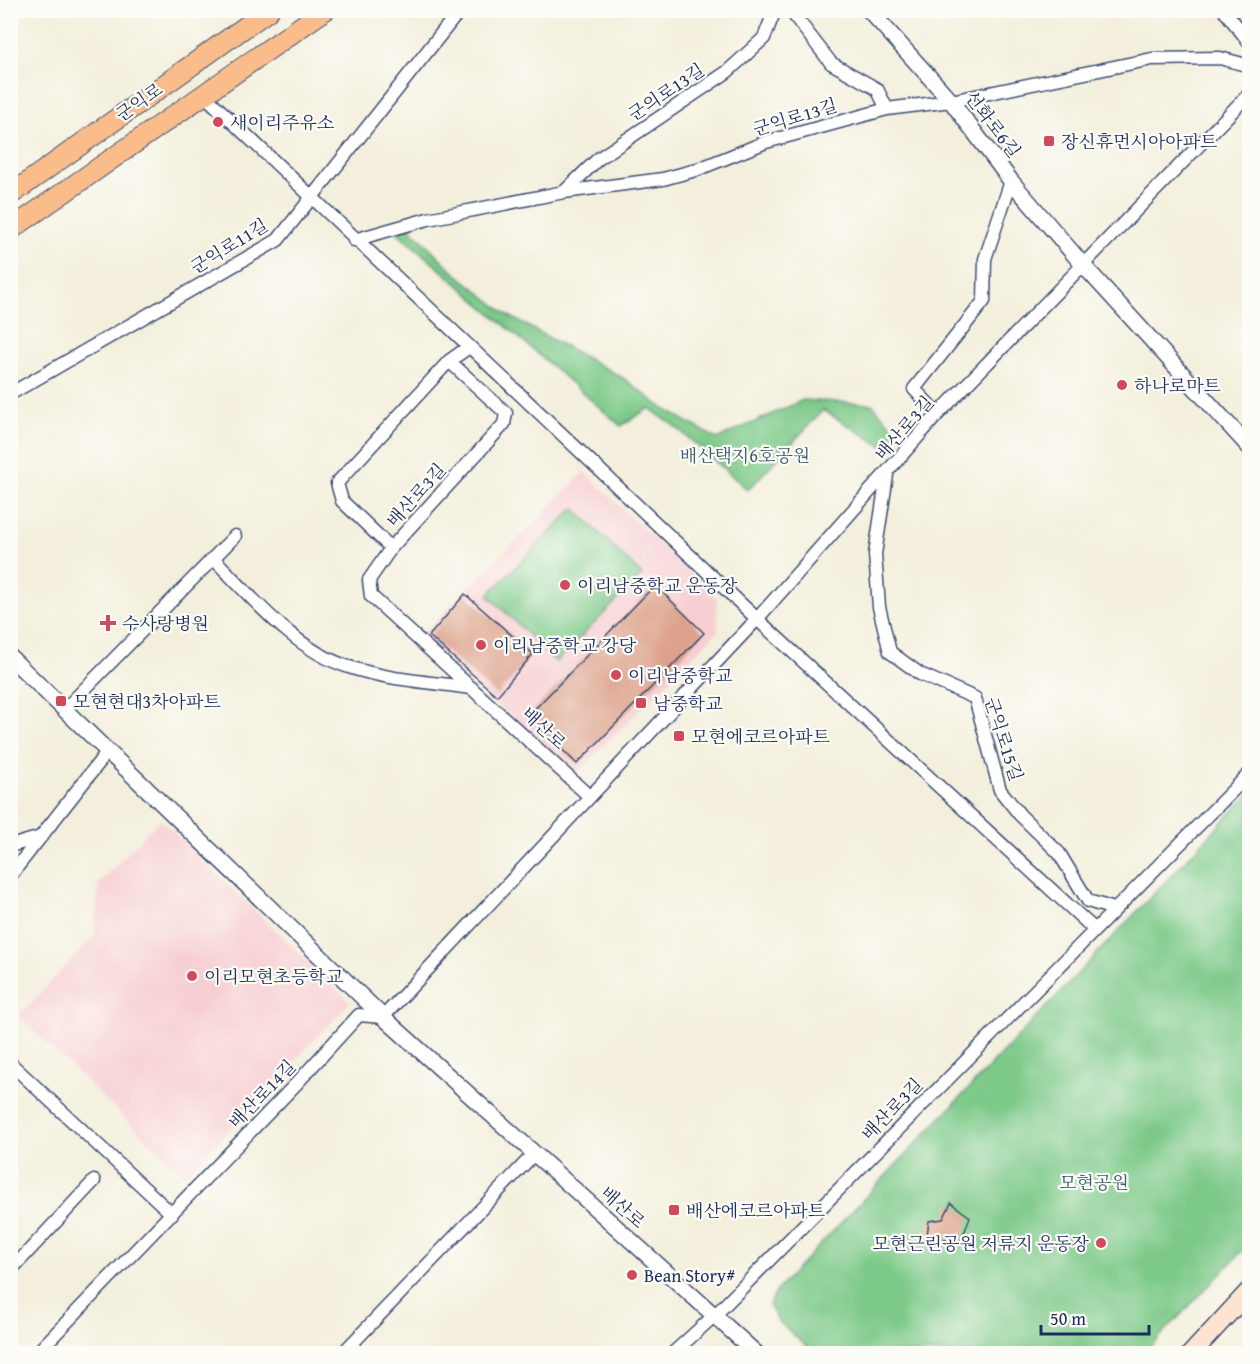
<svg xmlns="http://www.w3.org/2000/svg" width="1260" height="1364" font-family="'Gentium Book Plus','Noto Serif KR',serif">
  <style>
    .built { fill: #f7cfd3 }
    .green { fill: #7cc988; stroke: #4c7c73; stroke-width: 1.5 }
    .building { fill: #dda28b }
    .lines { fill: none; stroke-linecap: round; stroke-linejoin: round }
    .minor-casing { stroke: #3b4c71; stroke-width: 15 }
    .tertiary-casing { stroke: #3b4c71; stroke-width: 18 }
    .secondary-casing { stroke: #3b4c71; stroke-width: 21 }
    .primary-casing { stroke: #3b4c71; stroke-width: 22 }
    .minor { stroke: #fff; stroke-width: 12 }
    .tertiary { stroke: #fff; stroke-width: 15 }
    .secondary { stroke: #fde4d0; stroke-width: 18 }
    .primary { stroke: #f9bc8a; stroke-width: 20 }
    .poi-dot { fill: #d1495b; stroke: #fdfcf7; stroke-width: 2 }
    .labels { text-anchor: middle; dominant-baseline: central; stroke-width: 4.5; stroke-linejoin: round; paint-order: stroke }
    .street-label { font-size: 18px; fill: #1b2f5e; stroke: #fdfcf7 }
    .poi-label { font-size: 18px; fill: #1b2f5e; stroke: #fdfcf7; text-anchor: start }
    .park-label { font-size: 18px; fill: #385d6b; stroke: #fdfcf7 }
  </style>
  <rect width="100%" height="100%" fill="#fdfcf7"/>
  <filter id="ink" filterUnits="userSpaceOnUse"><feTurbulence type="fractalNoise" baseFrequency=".0167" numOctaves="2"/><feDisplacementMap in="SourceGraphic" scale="12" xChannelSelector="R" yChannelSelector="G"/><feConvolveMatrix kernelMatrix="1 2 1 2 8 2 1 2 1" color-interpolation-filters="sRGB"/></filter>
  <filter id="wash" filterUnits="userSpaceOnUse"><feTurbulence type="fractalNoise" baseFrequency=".008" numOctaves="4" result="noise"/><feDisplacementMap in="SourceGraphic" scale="24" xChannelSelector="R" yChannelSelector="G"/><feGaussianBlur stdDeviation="1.35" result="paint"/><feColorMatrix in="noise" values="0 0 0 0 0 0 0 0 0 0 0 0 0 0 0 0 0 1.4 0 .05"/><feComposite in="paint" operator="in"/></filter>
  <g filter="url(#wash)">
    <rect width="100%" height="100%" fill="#f3efdc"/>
    <path class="built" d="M584 472 717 598 718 631 573 777 422 635Z
      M160 819 350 1002 185 1176 18 1016 95 935 98 884Z"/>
    <path class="green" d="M406 224 453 271 509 316 623 378 663 408 717 439 803 400 872 404 900 435 884 447 823 410 748 490 677 428 649 408 621 426 396 231Z
      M574 508 642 575 556 662 488 595Z
      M1249 794V1244L1144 1353H814L778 1321 769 1305 778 1289Z"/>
    <g id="blocks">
      <path class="building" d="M655 585 704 633 577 764 528 716Z
        M465 594 533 654 497 696 429 636Z
        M951 1203 970 1217 960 1244 927 1235 929 1221 943 1219Z"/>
    </g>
  </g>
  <g filter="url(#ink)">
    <use href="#blocks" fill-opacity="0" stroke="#3b4c71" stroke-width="1.5"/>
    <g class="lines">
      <defs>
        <path id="minor" d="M790 10 831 63 877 89 887 109
          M1224 10 1250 43
          M203 94 757 619 1094 929
          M564 192 598 159 727 72 764 38 775 10
          M354 240 428 219 564 192 663 179 696 170 766 142 887 109 951 101 1152 59 1220 58 1250 66
          M449 361 506 413 504 424 391 548 369 580 371 596 589 796
          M10 394 278 240 460 10
          M938 414 914 389 984 301 985 259 1011 181
          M887 475 875 554 879 607 890 652 920 674 975 698 1000 790 1020 815 1059 853 1088 901 1114 909
          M391 548 342 501 337 483 449 361 469 347
          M213 558C252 597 294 650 349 667 388 680 431 682 472 688
          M65 709 235 536
          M10 846 41 837
          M10 876 108 751
          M10 1063 172 1214
          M10 1271 94 1181
          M36 1354 297 1083 359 1015 383 1017 757 619 938 414 1250 93
          M342 1354 534 1154
          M672 1354 715 1315 1250 773"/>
        <path id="tertiary" d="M869 10 951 101 1011 181 1083 265 1250 448
          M10 657 383 1017 757 1354"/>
        <path id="secondary" d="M1191 1354 1250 1290"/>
        <path id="primary" d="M10 195 269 10
          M10 230 325 10"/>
      </defs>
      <use href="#minor" class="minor-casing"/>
      <use href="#tertiary" class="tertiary-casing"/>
      <use href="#secondary" class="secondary-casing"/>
      <use href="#primary" class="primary-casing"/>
      <use href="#minor" class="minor"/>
      <use href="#tertiary" class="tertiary"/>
      <use href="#secondary" class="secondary"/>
      <use href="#primary" class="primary"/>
    </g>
  </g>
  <g class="poi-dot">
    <circle cx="218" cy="122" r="6"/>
    <rect x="1043" y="135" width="12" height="12" rx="3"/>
    <circle cx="1122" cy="385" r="6"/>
    <circle cx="565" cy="585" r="6"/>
    <path d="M105 614h6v6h6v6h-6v6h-6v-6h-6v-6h6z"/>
    <circle cx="481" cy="645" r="6"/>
    <circle cx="616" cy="675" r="6"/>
    <rect x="55" y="695" width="12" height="12" rx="3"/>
    <rect x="635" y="697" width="12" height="12" rx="3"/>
    <rect x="673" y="730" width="12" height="12" rx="3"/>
    <circle cx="192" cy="976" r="6"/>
    <rect x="668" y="1204" width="12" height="12" rx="3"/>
    <circle cx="1101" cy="1243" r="6"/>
    <circle cx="632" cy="1275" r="6"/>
  </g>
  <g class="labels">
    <g class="street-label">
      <text transform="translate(666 92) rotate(-34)">군의로13길</text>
      <text transform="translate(139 102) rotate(-35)">군익로</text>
      <text transform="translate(795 117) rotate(-17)">군익로13길</text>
      <text transform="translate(993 124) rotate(53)">선화로6길</text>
      <text transform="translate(229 246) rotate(-32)">군익로11길</text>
      <text transform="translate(904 428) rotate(-49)">배산로3길</text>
      <text transform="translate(416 495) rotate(-48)">배산로3길</text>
      <text transform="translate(544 728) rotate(43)">배산로</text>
      <text transform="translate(1004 739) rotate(72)">군익로15길</text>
      <text transform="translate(262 1094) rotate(-46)">배산로14길</text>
      <text transform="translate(892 1109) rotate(-46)">배산로3길</text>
      <text transform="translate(623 1207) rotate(42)">배산로</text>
    </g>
    <g class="poi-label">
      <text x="230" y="122">새이리주유소</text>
      <text x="1061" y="141">장신휴먼시아아파트</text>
      <text x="1134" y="385">하나로마트</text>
      <text x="577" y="585">이리남중학교 운동장</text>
      <text x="122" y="623">수사랑병원</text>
      <text x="493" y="645">이리남중학교 강당</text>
      <text x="628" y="675">이리남중학교</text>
      <text x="73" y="701">모현현대3차아파트</text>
      <text x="653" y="703">남중학교</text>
      <text x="691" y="736">모현에코르아파트</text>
      <text x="204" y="976">이리모현초등학교</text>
      <text x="686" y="1210">배산에코르아파트</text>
      <text x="1089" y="1243" text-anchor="end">모현근린공원 저류지 운동장</text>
      <text x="644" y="1275">Bean Story#</text>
    </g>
    <g class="park-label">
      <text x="745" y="455">배산택지6호공원</text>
      <text x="1094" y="1182">모현공원</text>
    </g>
  </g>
  <rect width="1260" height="1364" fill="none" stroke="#fdfcf7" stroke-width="36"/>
  <path d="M1041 1325v9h108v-9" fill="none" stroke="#1b2f5e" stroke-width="3"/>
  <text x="1050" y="1325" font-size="18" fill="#1b2f5e" stroke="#fdfcf7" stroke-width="4.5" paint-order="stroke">50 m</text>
</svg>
